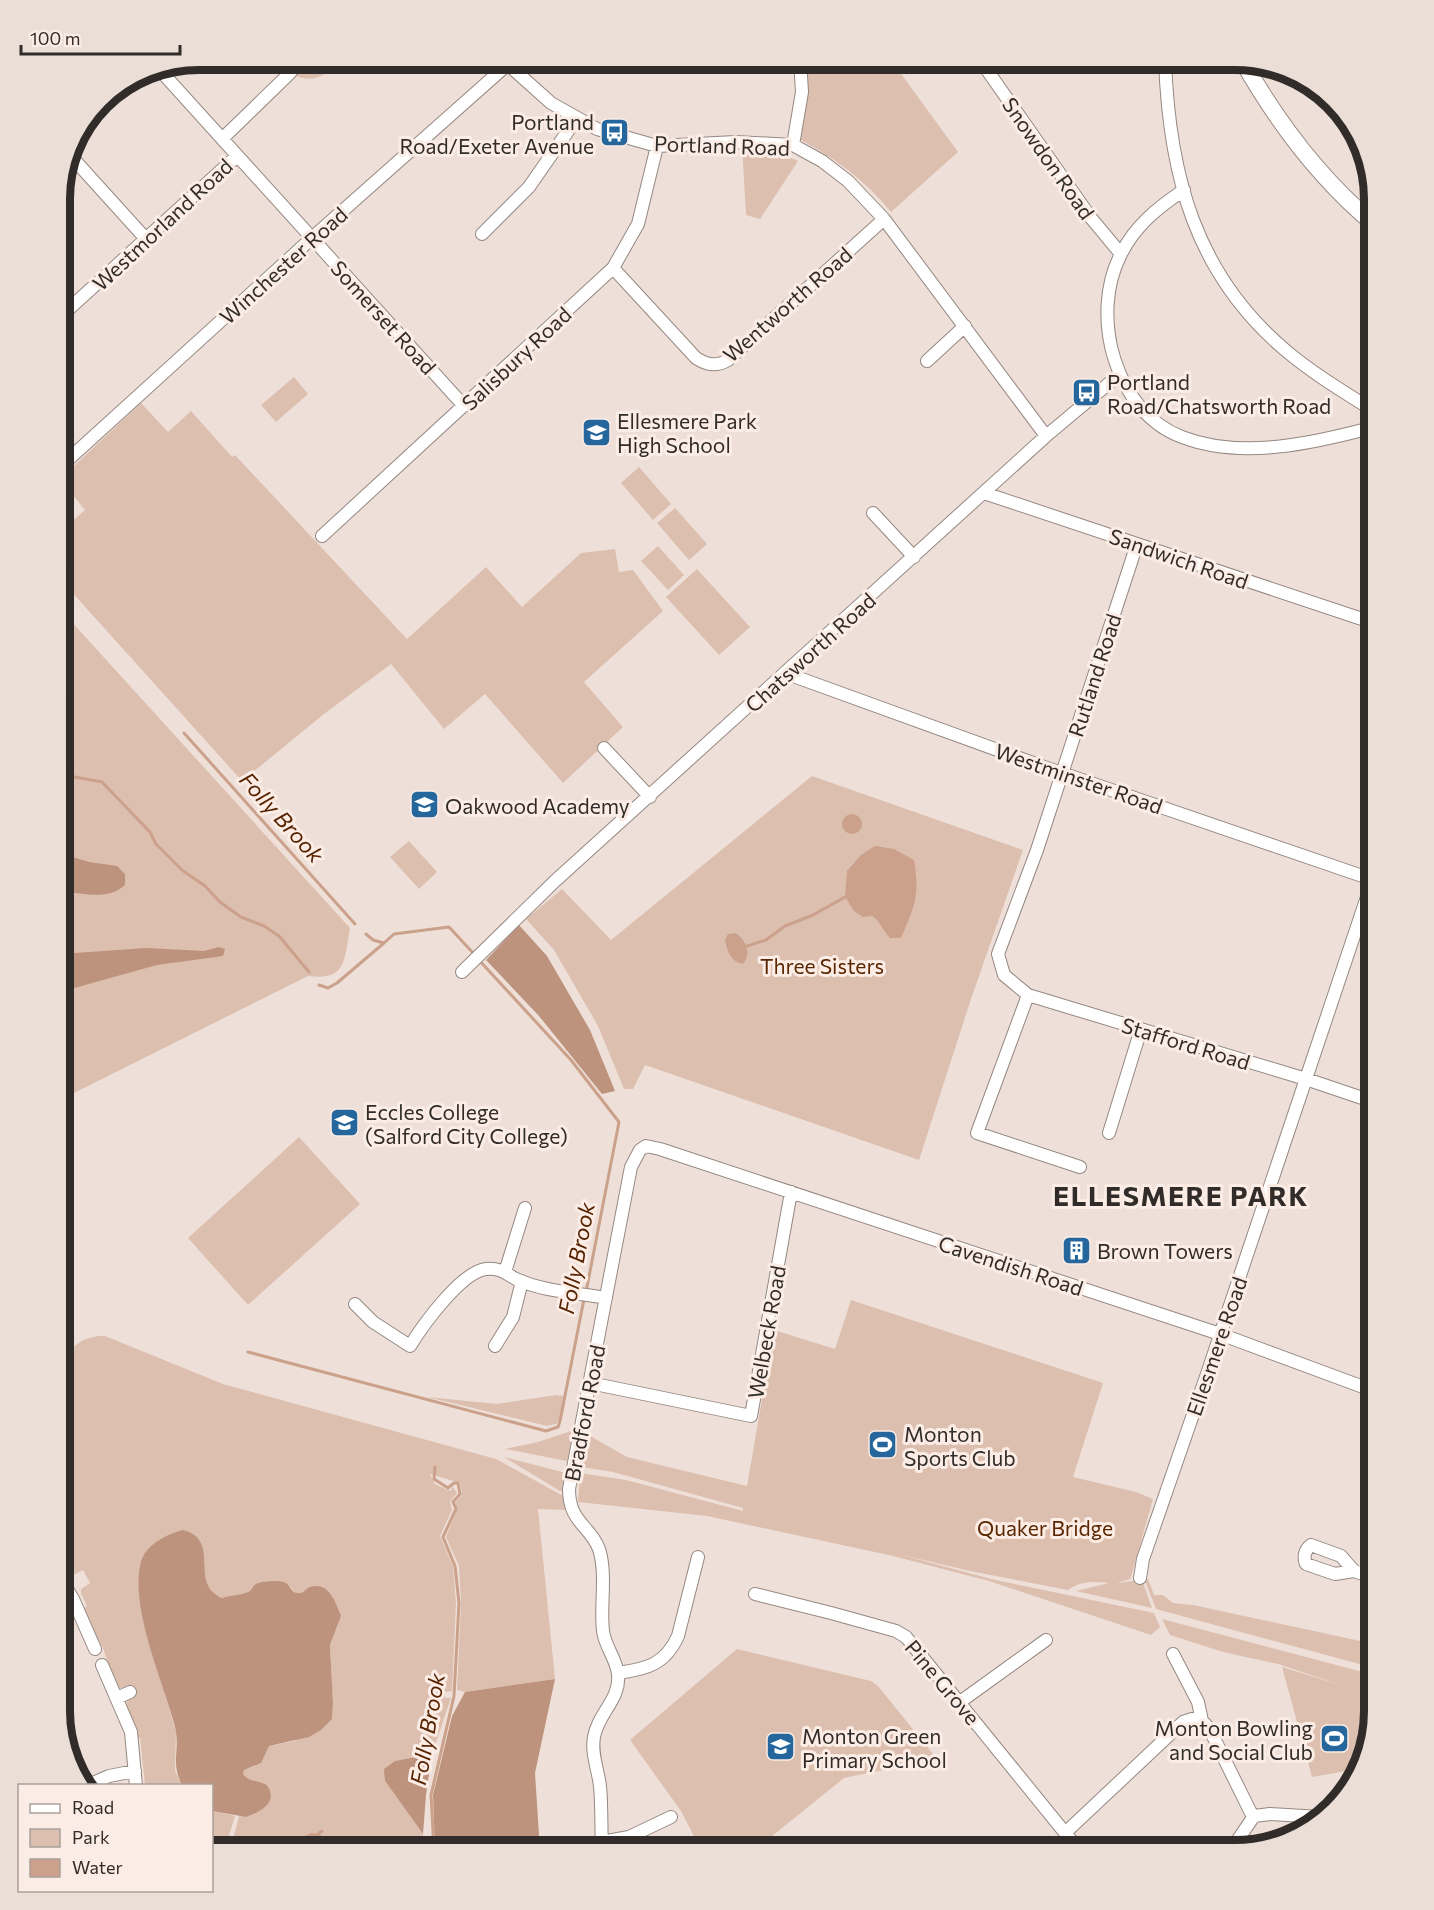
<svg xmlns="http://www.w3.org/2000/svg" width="1434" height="1910" font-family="Commissioner,sans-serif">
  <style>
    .green { fill: #ddbfb0 }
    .forest { fill: #bd937d }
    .water { fill: #cba18b }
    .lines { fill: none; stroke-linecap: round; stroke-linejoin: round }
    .stream { stroke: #cba18b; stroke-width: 3 }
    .street-casing { stroke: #958881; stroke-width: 14 }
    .secondary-casing { stroke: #958881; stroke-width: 18 }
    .street { stroke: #fff; stroke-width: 12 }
    .secondary { stroke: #fff; stroke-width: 16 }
    .labels { text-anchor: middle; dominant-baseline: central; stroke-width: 6; stroke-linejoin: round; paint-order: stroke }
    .poi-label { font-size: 21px; fill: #312c29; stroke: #fbede5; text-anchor: start }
    .street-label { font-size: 21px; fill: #312c29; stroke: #fbede5 }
    .park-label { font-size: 21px; fill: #5b2702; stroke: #fbede5 }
    .water-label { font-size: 22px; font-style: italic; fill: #562200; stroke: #fbede5 }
    .district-label { font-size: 27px; font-weight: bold; letter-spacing: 1.5px; fill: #312c29; stroke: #fbede5 }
    .rim { fill: none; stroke: #312c29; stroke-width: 8 }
  </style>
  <rect width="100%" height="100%" fill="#eee0d8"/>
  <path class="green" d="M306 60H337C328 76 313 83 296 76Z
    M812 60H891L958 152 891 212C865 180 837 160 801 140L805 68Z
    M742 145 768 148 798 161 760 219 746 215Z
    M294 377 308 394 276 422 261 405Z
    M141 403 168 432 191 411 232 457 235 455 407 639 486 567 522 607 581 553 615 549 619 572 633 570 663 611 584 682 623 727 563 783 485 694 444 729 391 664 324 714 242 781 60 579V532L85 510 60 479Z
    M639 467 671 504 653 520 621 483Z
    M675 508 707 544 689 560 657 523Z
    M658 546 684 575 668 590 641 561Z
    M697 569 750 627 719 655 666 597Z
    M60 609 350 928C344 960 347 981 308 976L60 1100Z
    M812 776 1023 850 970 1002 919 1160 645 1065 633 1089H624L598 1026 554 950 526 919 562 889 611 940Z
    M409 841 437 872 419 889 390 857Z
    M299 1137 360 1204 248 1305 188 1238Z
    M851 1300 1103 1383 1073 1477 1136 1492 1153 1499 1132 1573 1130 1579 1117 1583 1142 1580 1152 1608 1076 1591 1109 1583C1094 1581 1080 1581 1068 1590L970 1571 902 1555 991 1579 1154 1613 1160 1627 1151 1635 989 1581 893 1556 707 1516 578 1502 580 1473 626 1480 743 1511V1508L613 1472 581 1467 587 1436 592 1437 627 1457 747 1486 774 1330 835 1349Z
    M97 1336H105L223 1384 496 1459 565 1497 566 1510 538 1509 555 1679 465 1692 457 1690 461 1603 459 1566 446 1537 457 1510 455 1503 462 1494 460 1483 430 1474 435 1484 450 1491 453 1487 457 1493 450 1502 452 1510 440 1536 453 1566 456 1603 452 1691 445 1692V1698H451L432 1754 396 1761 385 1781 423 1834 427 1850H222L233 1839 239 1816 246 1817 265 1784 246 1778 243 1774 244 1770 255 1766 269 1746 295 1741 332 1719 333 1704 330 1645 341 1616 302 1593C290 1594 293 1585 284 1582 278 1580 261 1581 256 1584 253 1585 252 1589 250 1591 243 1595 230 1595 222 1598 211 1593 206 1586 205 1573L149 1640 176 1732 175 1771 182 1785H145L140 1738H138L126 1706 128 1698 126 1689 118 1687 113 1679 103 1648 82 1609 87 1606 81 1593V1589L90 1583 83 1570 73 1575 66 1572 73 1568 60 1543V1357L83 1340Z
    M556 1395 564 1396 559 1420 556 1424 547 1426 427 1397 497 1404Z
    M571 1431 574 1432 567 1461 505 1449 538 1442Z
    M504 1457 566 1473 564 1491H560Z
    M1148 1579 1154 1595H1163L1173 1603 1193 1605 1374 1644V1668L1156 1609 1145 1581Z
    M1162 1619 1374 1675V1711L1358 1769 1312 1777 1282 1667 1344 1686 1278 1664 1223 1652 1170 1635Z
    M737 1649 871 1681 878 1686 933 1754 923 1762 844 1778 755 1850H701L681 1811 630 1740Z
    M212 1811 235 1816 229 1836 216 1847 212 1846Z"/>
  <path class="forest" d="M60 853 89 862 117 866 125 874V885C108 901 81 893 60 891Z
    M519 925 547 956 590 1030 615 1091 602 1094 539 1016 486 960Z
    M219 947 225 949 223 956 157 965 60 992V954L146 948 204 951Z
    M183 1530C222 1540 188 1583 222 1598 230 1595 243 1595 250 1591 252 1589 253 1585 256 1584 261 1581 278 1580 284 1582 291 1584 290 1593 298 1593 304 1594 305 1589 310 1587 329 1581 336 1603 341 1616L330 1645 333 1704 332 1719 321 1730 309 1737 269 1746 261 1763 244 1770 243 1774C249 1782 257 1780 265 1784 267 1785 270 1789 270 1791 275 1806 256 1813 246 1817L212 1811V1786L182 1785C171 1763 179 1754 176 1732 175 1725 172 1717 170 1710 158 1670 130 1602 141 1562 145 1545 167 1534 183 1530Z
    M555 1679 535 1773 540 1850H522L517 1845 464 1848 463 1850H435L433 1795 452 1716 465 1692Z
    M432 1754 426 1795 423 1834 385 1781 384 1769 395 1761Z"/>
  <path class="water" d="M842 824a10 10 0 1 1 20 0a10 10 0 1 1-20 0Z
    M875 846 894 849 914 860C920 895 915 906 901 938H890C883 931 880 921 872 916L863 917 854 911 845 897 847 871 861 855Z
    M736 933C746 941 752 953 743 964 731 962 727 951 725 940L728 934Z
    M311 1833C323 1834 330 1839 336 1850H279Z"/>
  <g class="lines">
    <path class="stream" d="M184 733 355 924
      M60 780 75 777 102 782 150 832 156 844 182 870 205 886 220 902 241 917 264 926 279 936 309 972
      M366 934 373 940 384 943 394 934 449 927 474 954
      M747 946 766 940 785 926 813 915 845 897
      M478 959 571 1060 619 1122 586 1292
      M319 985 328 988 337 983 384 943
      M248 1352 546 1431 558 1427 560 1421 584 1299
      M318 1834 322 1831
      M434 1850 431 1795 454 1696 459 1603 455 1566 443 1537 456 1509 453 1502 460 1494 458 1483H454L448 1488 434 1479 435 1467"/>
    <defs>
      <path id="street" d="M503 60 551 103 597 129 657 146 736 142 793 145 822 161 848 181 884 219 1046 436
        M980 60 1091 218 1121 254
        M1165 60C1169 174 1195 273 1284 349 1312 373 1344 392 1374 411
        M158 68 464 406
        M987 70 1001 60
        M222 139 290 73 298 60
        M793 145 802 92 800 60
        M70 155 146 239
        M1184 190C1157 208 1135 226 1121 254 1089 315 1115 412 1182 437 1241 460 1315 443 1374 427
        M482 234 529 187 577 118
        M613 268 696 358C707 365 716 367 728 360L884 219
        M60 317 237 156
        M927 361 965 326
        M60 467 312 238 507 65
        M984 493 1374 623
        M873 513 914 557
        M322 536 613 268 638 224 657 146
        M1137 544 1037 850 998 954 1004 975 1028 995 1306 1079 1374 1102
        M785 673 1047 768 1374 880
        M604 748 650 797
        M462 972 555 881 1046 436 1120 374
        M1028 995 977 1133 1080 1167
        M1109 1133 1141 1029
        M505 1272 525 1208
        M355 1304 373 1322 410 1346C423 1325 461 1272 486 1269 498 1267 507 1274 516 1279 541 1291 578 1293 606 1298
        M495 1346 513 1317 522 1281
        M590 1383 751 1416 791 1192
        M1354 1571 1341 1556 1311 1545C1305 1549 1303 1557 1306 1564L1335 1574 1354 1571 1374 1578
        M60 1577 73 1599 95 1649
        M1140 1578 1143 1559 1207 1374 1374 876
        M755 1594 831 1613 896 1631 906 1637 1079 1850
        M1173 1654 1198 1702 1202 1721 1209 1728 1251 1813 1254 1816
        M102 1665 131 1732 136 1786
        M618 1673C646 1669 665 1665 678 1636L698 1557
        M117 1698 130 1692
        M960 1702 1046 1640
        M86 1786 109 1776 135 1771
        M1254 1816 1270 1814 1321 1817
        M1065 1833 1183 1722 1192 1719 1202 1721
        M601 1842 629 1837 671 1817
        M602 1850C601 1829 602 1807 600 1786 598 1769 591 1754 594 1737 598 1713 621 1699 618 1674 616 1658 605 1647 603 1631 600 1605 607 1574 599 1549 590 1525 569 1523 569 1489L631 1167 640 1150 646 1146 660 1149 1220 1334 1374 1391
        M1231 1850 1254 1816"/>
      <path id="secondary" d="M1242 60C1276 120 1320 179 1374 224"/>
    </defs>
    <use href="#street" class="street-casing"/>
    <use href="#secondary" class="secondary-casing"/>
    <use href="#street" class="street"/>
    <use href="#secondary" class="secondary"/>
  </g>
  <defs>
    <symbol id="bus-square" viewBox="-11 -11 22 22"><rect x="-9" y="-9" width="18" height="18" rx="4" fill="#25679c" stroke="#fbede5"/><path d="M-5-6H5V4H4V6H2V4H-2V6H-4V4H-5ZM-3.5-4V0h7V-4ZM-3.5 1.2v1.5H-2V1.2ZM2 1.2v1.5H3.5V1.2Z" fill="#fff"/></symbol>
    <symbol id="school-square" viewBox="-11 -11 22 22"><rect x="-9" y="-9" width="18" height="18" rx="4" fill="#25679c" stroke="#fbede5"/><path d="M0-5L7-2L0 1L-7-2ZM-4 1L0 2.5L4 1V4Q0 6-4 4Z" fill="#fff"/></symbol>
    <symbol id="university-square" viewBox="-11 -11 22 22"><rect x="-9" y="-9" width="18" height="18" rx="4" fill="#25679c" stroke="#fbede5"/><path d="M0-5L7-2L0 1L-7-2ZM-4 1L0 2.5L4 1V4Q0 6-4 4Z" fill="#fff"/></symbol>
    <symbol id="building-square" viewBox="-11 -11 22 22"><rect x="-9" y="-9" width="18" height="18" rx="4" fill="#25679c" stroke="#fbede5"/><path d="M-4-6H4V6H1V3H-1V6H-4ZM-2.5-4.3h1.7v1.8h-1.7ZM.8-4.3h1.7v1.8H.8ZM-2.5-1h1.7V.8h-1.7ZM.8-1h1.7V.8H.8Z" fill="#fff"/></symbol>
    <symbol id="stadium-square" viewBox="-11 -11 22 22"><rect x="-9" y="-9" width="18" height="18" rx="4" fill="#25679c" stroke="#fbede5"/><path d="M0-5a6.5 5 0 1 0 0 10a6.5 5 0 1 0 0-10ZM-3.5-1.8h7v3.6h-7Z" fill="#fff"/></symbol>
  </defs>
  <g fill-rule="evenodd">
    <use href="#bus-square" x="598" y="116" width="33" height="33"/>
    <use href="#bus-square" x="1070" y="376" width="33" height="33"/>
    <use href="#school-square" x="580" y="416" width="33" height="33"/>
    <use href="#school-square" x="408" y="788" width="33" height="33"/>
    <use href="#university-square" x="328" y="1106" width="33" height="33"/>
    <use href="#building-square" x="1060" y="1234" width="33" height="33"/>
    <use href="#stadium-square" x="866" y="1428" width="33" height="33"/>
    <use href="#stadium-square" x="1318" y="1722" width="33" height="33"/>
    <use href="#school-square" x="764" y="1730" width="33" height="33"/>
  </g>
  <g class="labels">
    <g class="poi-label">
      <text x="594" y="121" text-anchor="end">Portland<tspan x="594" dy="24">Road/Exeter Avenue</tspan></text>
      <text x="1107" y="381">Portland<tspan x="1107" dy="24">Road/Chatsworth Road</tspan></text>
      <text x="617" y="420">Ellesmere Park<tspan x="617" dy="24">High School</tspan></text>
      <text x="445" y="805">Oakwood Academy</text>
      <text x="365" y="1111">Eccles College<tspan x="365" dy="24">(Salford City College)</tspan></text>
      <text x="1097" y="1250">Brown Towers</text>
      <text x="904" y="1433">Monton<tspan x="904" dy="24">Sports Club</tspan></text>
      <text x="1313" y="1727" text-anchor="end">Monton Bowling<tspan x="1313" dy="24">and Social Club</tspan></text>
      <text x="802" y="1735">Monton Green<tspan x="802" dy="24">Primary School</tspan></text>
    </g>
    <g class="street-label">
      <text transform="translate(722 145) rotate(2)">Portland Road</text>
      <text transform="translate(1049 158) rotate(55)">Snowdon Road</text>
      <text transform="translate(162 224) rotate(-43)">Westmorland Road</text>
      <text transform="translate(283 265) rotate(-42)">Winchester Road</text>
      <text transform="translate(787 304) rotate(-41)">Wentworth Road</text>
      <text transform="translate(384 317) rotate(48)">Somerset Road</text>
      <text transform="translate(516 358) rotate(-43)">Salisbury Road</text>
      <text transform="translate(1179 558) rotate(19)">Sandwich Road</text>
      <text transform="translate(810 652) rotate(-42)">Chatsworth Road</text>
      <text transform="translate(1094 675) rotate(-72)">Rutland Road</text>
      <text transform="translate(1079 778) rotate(19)">Westminster Road</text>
      <text transform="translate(1186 1043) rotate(17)">Stafford Road</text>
      <text transform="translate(1011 1265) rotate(18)">Cavendish Road</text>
      <text transform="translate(766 1332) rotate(-80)">Welbeck Road</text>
      <text transform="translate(1216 1346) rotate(-71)">Ellesmere Road</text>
      <text transform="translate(584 1413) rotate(-79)">Bradford Road</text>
      <text transform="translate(943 1682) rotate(50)">Pine Grove</text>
    </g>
    <g class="park-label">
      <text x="822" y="965">Three Sisters</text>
      <text x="1045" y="1527">Quaker Bridge</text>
    </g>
    <g class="water-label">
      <text transform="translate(282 817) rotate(48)">Folly Brook</text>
      <text transform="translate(576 1258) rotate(-79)">Folly Brook</text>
      <text transform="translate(427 1729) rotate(-80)">Folly Brook</text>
    </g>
    <g class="district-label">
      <text x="1181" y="1195">ELLESMERE PARK</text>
    </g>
  </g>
  <path d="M0 0H1434V1910H0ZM199 70H1235A129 129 0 0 1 1364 199V1711A129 129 0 0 1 1235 1840H199A129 129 0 0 1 70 1711V199A129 129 0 0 1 199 70Z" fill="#ebded6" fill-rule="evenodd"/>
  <path class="rim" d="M199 70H1235A129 129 0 0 1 1364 199V1711A129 129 0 0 1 1235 1840H199A129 129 0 0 1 70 1711V199A129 129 0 0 1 199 70Z"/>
  <rect x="18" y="1784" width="195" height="108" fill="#fbede5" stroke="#aaa09a" stroke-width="1.5"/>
  <rect x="30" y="1804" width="30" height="9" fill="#ffffff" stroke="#aaa09a" stroke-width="1.5"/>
  <text x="72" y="1814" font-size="18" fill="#312c29">Road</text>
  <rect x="30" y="1829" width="30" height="18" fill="#ddbfb0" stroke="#aaa09a" stroke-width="1.5"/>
  <text x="72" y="1844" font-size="18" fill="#312c29">Park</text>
  <rect x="30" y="1859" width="30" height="18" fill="#cba18b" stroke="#aaa09a" stroke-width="1.5"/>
  <text x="72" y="1874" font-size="18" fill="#312c29">Water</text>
  <path d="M21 45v9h159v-9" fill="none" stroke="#312c29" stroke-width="3"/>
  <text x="30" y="45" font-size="18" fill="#312c29" stroke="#fbede5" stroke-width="4.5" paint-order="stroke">100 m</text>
</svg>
